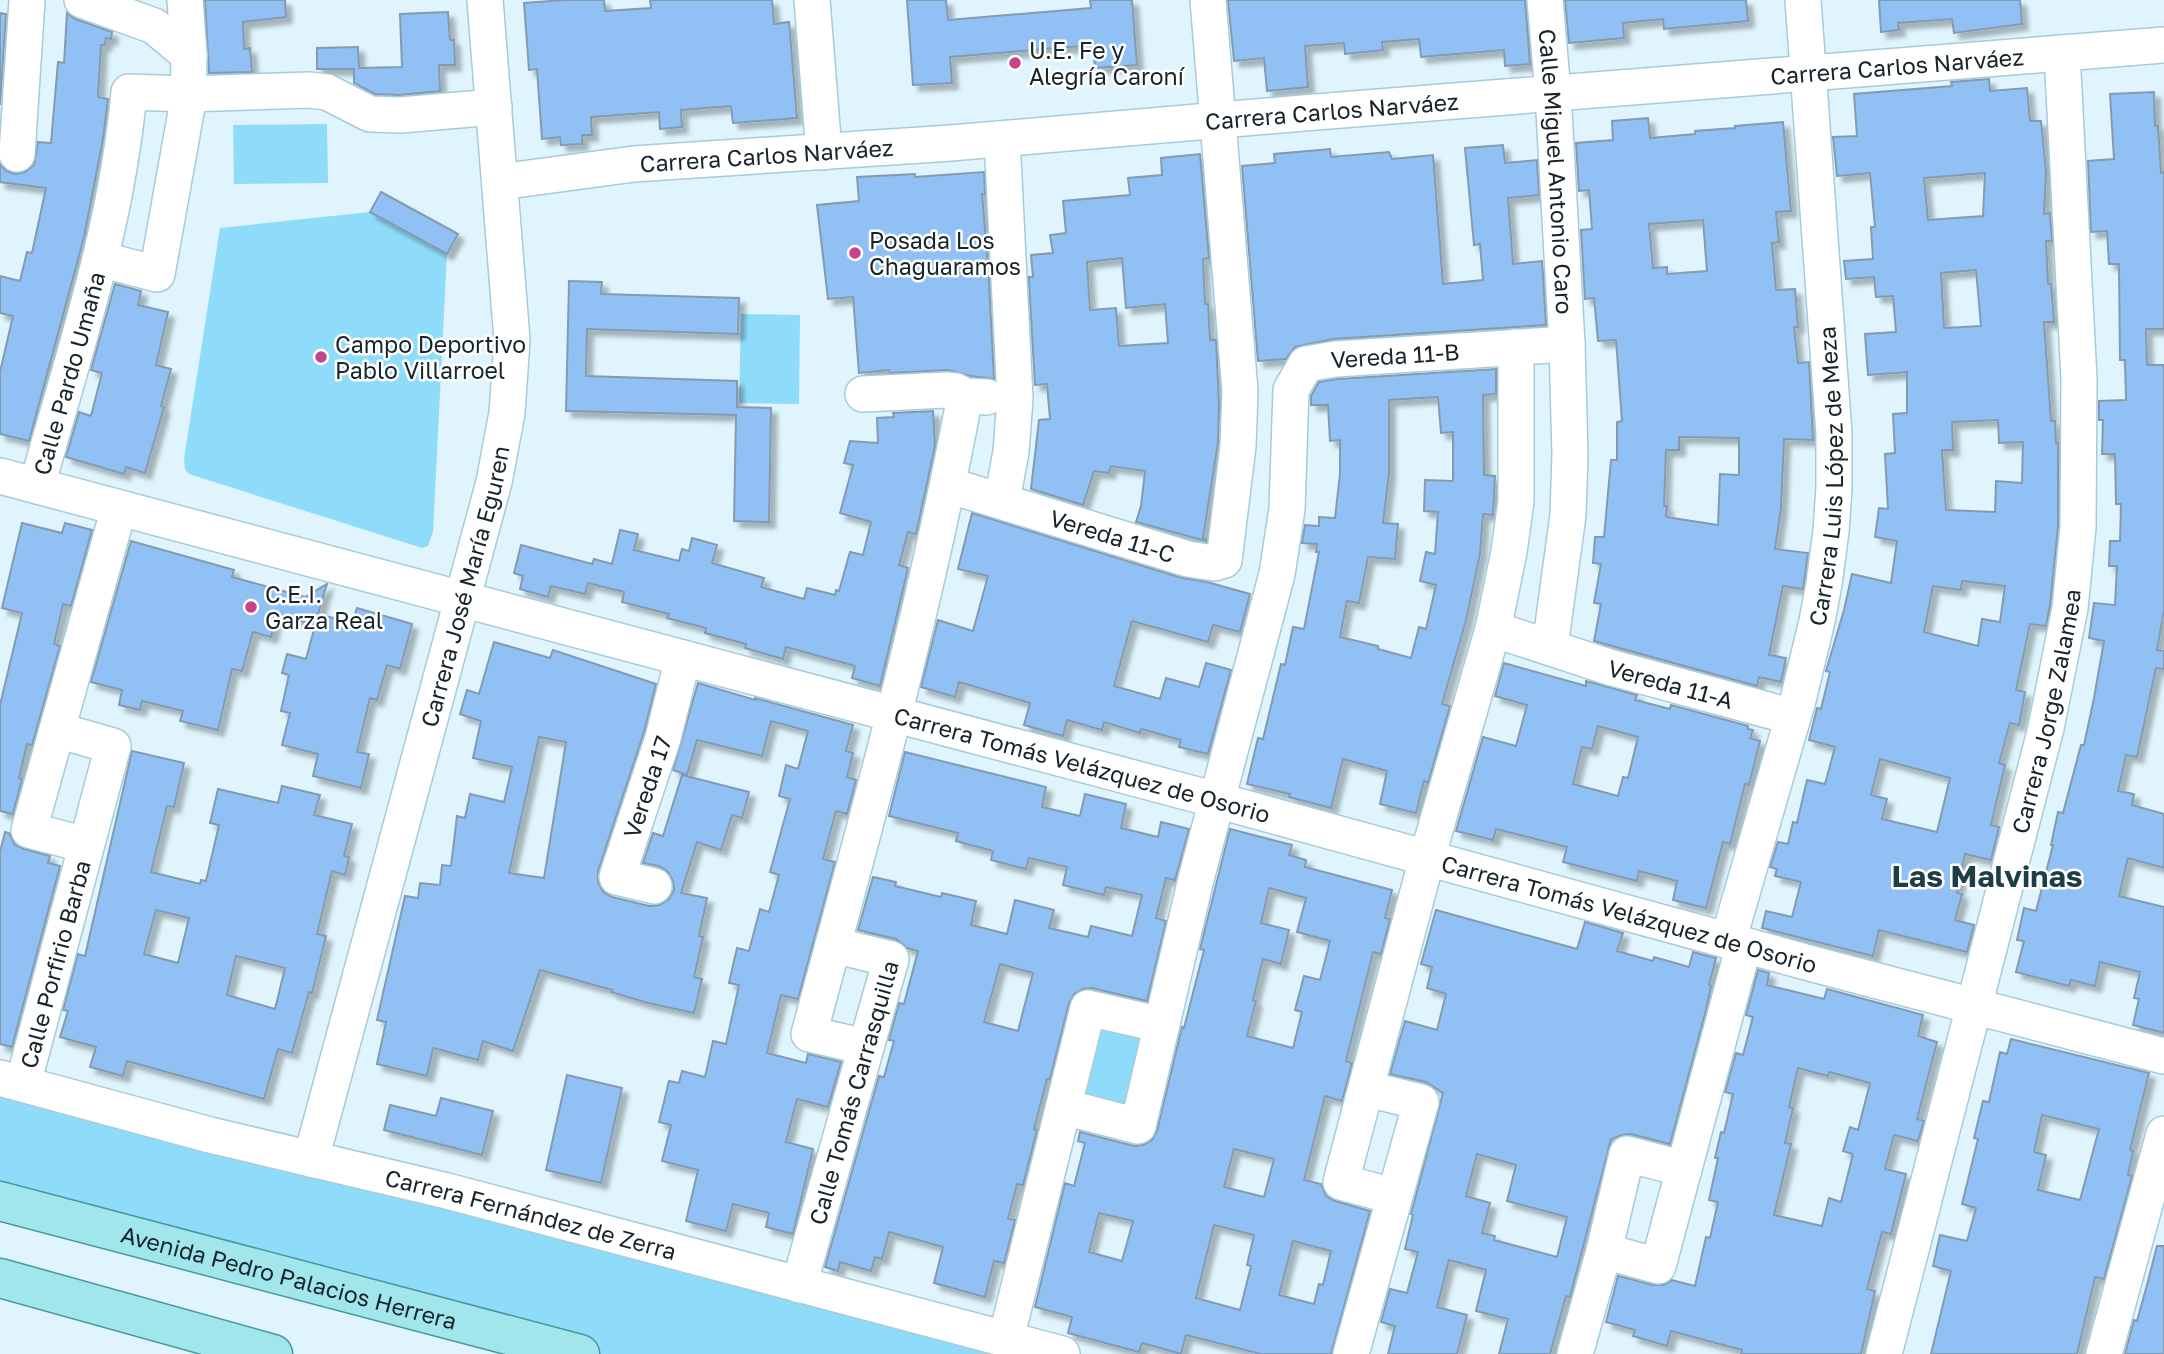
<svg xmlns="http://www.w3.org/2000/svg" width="2164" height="1354" font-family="'Golos Text',sans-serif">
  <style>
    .green { fill: #8fdcfa }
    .building { fill: #91c1f4; stroke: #849ab1; stroke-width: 2; fill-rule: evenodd; filter: url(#shadow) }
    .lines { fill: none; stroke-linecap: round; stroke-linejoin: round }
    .minor-casing { stroke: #a8cbd9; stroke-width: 38 }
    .major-casing { stroke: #48979e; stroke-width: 41 }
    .minor { stroke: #fff; stroke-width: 35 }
    .major { stroke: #a1e6ea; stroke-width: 38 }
    .poi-dot { fill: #c6448c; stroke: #fff; stroke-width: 2.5 }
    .labels { text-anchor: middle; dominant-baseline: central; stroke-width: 5; stroke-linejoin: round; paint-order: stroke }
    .poi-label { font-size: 23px; fill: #17242a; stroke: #fff; text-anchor: start }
    .street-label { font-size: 23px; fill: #17242a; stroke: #fff }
    .district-label { font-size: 30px; font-weight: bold; fill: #1e3d48; stroke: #fff }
  </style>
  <defs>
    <filter id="shadow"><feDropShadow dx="6" dy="6" stdDeviation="2" flood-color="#0004"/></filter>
  </defs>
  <rect width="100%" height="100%" fill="#dff4fd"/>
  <path class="green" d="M327 124 328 183 234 184 233 125Z
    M370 212 447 254 433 532 428 546 422 548 189 474 185 469 184 459 220 228Z
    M741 314 800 315 799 404 739 403Z
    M1091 1019 1150 1035 1129 1118 1069 1102Z
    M0 1078 1062 1354H580L0 1201Z"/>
  <path class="building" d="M205 0H285L286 17 243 22 244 49 250 48 252 72 209 73Z
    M565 0H604L605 11 651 8 650 0H772L774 24 789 22 797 118 733 123 731 106 681 110 682 127 660 129 659 112 591 117 592 135H582V144L561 145 560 137 542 139 537 69 529 70 524 3Z
    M907 0H946L948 20 1091 8 1090 0H1132L1137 65 1095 68 1093 45 950 57 952 83 913 85Z
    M1228 0H1525L1530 64 1505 66 1504 50 1421 57 1419 39 1382 42 1383 50 1345 54 1344 43 1305 46 1308 87 1267 91 1264 58 1234 61Z
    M1565 0H1746L1748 21 1664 29 1663 19 1623 23 1624 38 1569 43Z
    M1879 0H2020L2022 24 1954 33 1952 19 1898 23 1899 30 1881 32Z
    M448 12 450 40H454L455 65H439L440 91 399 95 375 94 354 83V69H317V48L358 47 359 68 402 67 400 14Z
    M0 13 6 14 0 105Z
    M67 13 75 19 112 32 111 39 106 38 105 45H101L98 97 108 99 103 139 84 237 29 441 0 434V372L13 316 0 313V276L20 281 27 252 32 253 46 188 0 182V164L6 171 15 174 25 172 34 165 38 142 51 143 58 62 64 63Z
    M1989 79 1990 91 2027 88 2030 121H2041L2046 172 2044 214 2050 213 2052 241H2046L2048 284H2051L2054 322H2044L2051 421H2055L2056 443H2058V526L2050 605 2046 626 2030 624 2016 690 2025 692 2019 725 2010 723 1999 763 2005 765 1991 825 1999 827 1991 860 1965 854 1957 893 1962 894 1955 920 1974 925 1967 952 1879 930 1873 956 1762 928 1766 911 1792 917 1801 882 1775 876 1777 869 1770 867 1778 842 1788 844 1793 822 1797 823 1807 780 1825 784 1835 747 1809 740 1817 708 1821 709 1830 672 1826 671 1844 610 1852 574 1891 583 1897 541 1875 537 1879 508 1888 509 1885 454 1895 453 1893 414 1907 413V372L1868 375 1865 334 1896 332 1893 296 1876 297 1874 277 1846 279 1844 261 1873 259 1871 227H1875L1870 173 1837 176 1833 137 1857 136 1854 94 1952 86 1951 82ZM1985 173 1983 216 1928 220 1924 178ZM1976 270 1981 326 1944 328 1941 273ZM1998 420 1999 443 2023 442 2022 483 1996 481 1995 512 1946 510 1942 450H1953L1952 422ZM1962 581 2005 586 2000 622 1982 619 1978 646 1924 632 1933 586 1961 590ZM1880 759 1950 778 1937 832 1882 819 1887 799 1871 795Z
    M2154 92 2155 126H2158L2161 173 2164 172V329H2146L2147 365H2164V610L2157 650 2164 651V669L2156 668 2137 757 2126 755 2118 791 2134 794 2132 805 2164 814V868L2128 858 2119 896 2164 907V1033L2133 1025 2139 999 2134 998 2140 972 2100 962 2095 986 2071 980 2069 986 2016 972 2024 941 2017 940 2024 908 2036 911 2053 845H2051L2058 812 2063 813 2081 745H2084L2094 698 2104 641 2089 638 2094 603 2115 605 2117 566H2109L2110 541H2120L2121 504H2116L2115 454H2102L2103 420H2099V401L2126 400 2125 360H2120L2119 264H2109L2107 231 2091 232 2088 161 2114 159 2110 94Z
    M1648 118 1650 138 1695 134V131L1735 128V126L1783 122 1791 211 1776 212 1779 242 1772 243 1776 290 1795 289 1798 327H1794L1798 363 1809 362 1813 440 1784 439 1781 508 1775 549 1808 553 1803 589 1783 586 1769 655 1786 658 1781 682 1759 677 1757 686 1594 641 1601 604 1594 603 1601 564 1593 563 1595 537H1604L1611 460H1617V422L1622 421 1616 340 1598 341 1594 298 1585 299 1581 230 1592 229 1589 190 1579 191 1576 143 1613 140 1612 121ZM1703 220 1707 271 1667 274V267L1653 268 1649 224ZM1679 437 1739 438V475L1720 474 1718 525 1666 517 1667 506H1664L1666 450H1679Z
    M1503 145 1505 163 1537 160 1539 195 1508 198 1513 264 1542 261 1546 325 1333 339 1295 347 1286 359 1258 361 1242 166 1275 163 1274 154 1330 149 1331 157 1389 152 1392 159 1433 155 1443 284 1483 280 1480 244 1474 245 1465 148Z
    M1200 154 1209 258 1203 259 1205 304H1208L1210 340H1216L1219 406 1218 442 1203 538 1206 539V541L1136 522 1141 506 1145 471 1111 466 1109 473 1094 471 1083 505 1031 489 1039 420 1050 419 1047 384 1035 385 1029 282V277H1033L1031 255 1053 253 1050 235 1066 233 1063 201 1130 195 1128 178 1162 175 1161 158ZM1122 258 1126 308 1165 304 1168 343 1119 346 1116 308 1090 310 1087 262Z
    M984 172 985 194H982L988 265 994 379 971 376 948 370 890 373 889 370 859 373 853 297 828 299 817 205 859 201 857 177 915 174V177Z
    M381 192 458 234 447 254 370 212Z
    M569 281 602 282 601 294 739 298 738 334 587 329 586 376 737 381V407L771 408 769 522 734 521 736 415 566 411Z
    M115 284 141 291 138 305 168 312 156 365 171 369 161 406 164 407 145 473 126 467 124 474 66 457 79 412 91 416 102 373 91 370Z
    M1496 369V394L1483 395 1484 475 1495 476 1493 515 1483 514 1480 554 1466 620 1442 704 1450 706 1428 783 1424 781 1416 813 1380 804 1387 771 1343 759 1331 808 1289 797 1290 794 1247 784 1258 738 1263 739 1281 664 1285 665 1293 627 1304 629 1319 552H1316L1317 544 1302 543 1305 525 1319 526V517L1335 518 1340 474V440L1330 441 1328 405H1311V396L1319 382 1338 379ZM1438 397 1441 433 1453 432V481L1425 480 1424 511 1438 512 1435 554 1426 552 1420 581 1436 585 1426 629 1419 627 1411 658 1378 649V646L1340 637 1347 601 1359 603 1368 557 1395 559 1398 524 1383 523 1389 473V400Z
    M933 411 935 446 916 534 908 532 899 565 908 568 880 686 852 678 855 666 786 647 783 659 745 648 746 644 705 633 706 628 667 618 669 614 622 602 624 592 588 583 585 594 551 586 548 597 520 589 523 576 514 573 521 545 592 564 594 559 612 564 620 530 638 534 634 550 679 561 682 549 689 551 692 538 717 545 712 563 764 578 761 587 804 599 807 588 835 595 836 590 839 591 850 552 863 555 871 522 840 513 853 465 844 463 850 441 878 443 877 418 894 417 893 413Z
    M972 513 1182 578 1207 582 1250 594 1240 632 1213 625 1208 642 1132 621 1114 686 1160 699 1166 678 1199 687 1206 663 1231 670 1208 754 1179 747 1181 740 1141 729 1140 733 1104 722 1102 730 1067 720 1063 736 1024 725 1030 703 959 682 955 697 921 687 938 620 973 631 988 576 958 569Z
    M22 523 62 533 65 523 92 530 71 606 63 604 54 644 60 646 32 745 27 744 19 778 22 779 13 814 0 811V705L22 613 2 608Z
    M131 541 234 570 232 577 305 597 327 584 318 614 352 623 357 608 412 624 400 669 387 665 377 700 370 698 357 752 369 754 361 788 313 776 318 754 282 745 290 713 281 711 289 675 282 673 287 654 306 659 316 622 315 625 277 614 271 637 253 632 242 671 232 669 218 730 180 721 183 711 142 701 140 710 119 705 122 690 91 682Z
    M494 642 550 658 553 650 656 684 644 732 598 871V882L603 892 612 897 649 906 660 905 669 899 674 890 673 881 668 872 659 866 643 863 653 833 663 836 682 775 749 792 742 818 732 815 721 850 697 842 681 893 707 898 699 936 703 937 694 977 702 979 694 1013 648 1003 611 992 612 990 540 970 513 1051 483 1041 478 1060 433 1048 427 1076 377 1064 386 1022 377 1020 405 896 418 898 420 883 440 885 442 865 451 866 457 816 465 818 470 794 504 802 512 767 473 758 481 721 460 714 467 690 479 694ZM539 737 566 742 544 878 509 873Z
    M1504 663 1586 686V681L1637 695 1635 700 1670 709 1671 705 1748 726V729L1753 730 1750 738 1760 741 1749 785 1745 784 1730 844 1723 842 1706 908 1673 900 1677 881 1639 871 1637 881 1563 862 1567 847 1496 829 1493 840 1456 831 1483 737 1516 746 1527 705 1495 696ZM1598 726 1638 737 1628 778 1623 777 1618 796 1573 784 1582 747 1592 749Z
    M698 683 755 700V698L853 725 846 751 853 753 847 777 856 780 847 814 836 811 823 859 835 862 798 999 781 995 767 1053 806 1063 808 1054 841 1062 828 1107 797 1099 786 1142 813 1149 793 1234 766 1227 769 1213 733 1204 726 1231 686 1221 698 1170 662 1161 671 1125 659 1122 669 1081 679 1083 682 1071 705 1077 713 1041 726 1044 739 985 729 983 737 948 749 951 760 909 769 912 779 875 770 872 790 799 779 796 786 765 798 769 808 731 771 721 762 756 697 740 687 775 673 770Z
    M132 751 184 763 174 807 167 806 151 872 200 884 201 880 206 881 219 825 210 823 218 789 278 803 282 786 320 795 314 815 352 824 344 856 349 857 345 875 332 871 317 934 326 936 312 993 309 992 292 1053 278 1049 264 1099 127 1061 123 1076 90 1067 96 1047 60 1037 68 1011 63 1010 78 954 85 956ZM156 910 189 918 178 963 144 954ZM236 956 285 968 275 1009 227 995Z
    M905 752 1046 787 1042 807 1080 816 1085 794 1126 804 1121 828 1158 837 1161 822 1189 829 1175 880 1166 878 1156 918 1166 921 1147 1001 1092 988 1083 989 1074 994 1069 1003 1050 1079H1047L1034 1129 1037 1130 1023 1185 1017 1184 1008 1219 1015 1220 1004 1263 994 1261 985 1297 934 1283 943 1247 889 1232 882 1259 875 1257 871 1271 840 1262 838 1271 825 1267 879 1076 884 1077 894 1041 889 1040 899 1003 904 1004 918 951 907 948 896 939 858 930 873 877 896 882 895 886 941 897 942 893 976 901 971 925 1007 934 1015 900 1054 910 1049 928 1088 937 1091 926 1132 936 1142 895 1106 887 1104 895 1063 885 1067 867 1029 858 1026 869 991 860 993 851 956 841 958 833 889 816ZM1000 964 1033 973 1018 1031 984 1022Z
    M1230 829 1292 845 1289 855 1306 860 1305 867 1392 890 1385 918 1390 919 1381 954 1373 952 1346 1061 1352 1063 1342 1101 1325 1096 1304 1180 1321 1184 1326 1196 1335 1201 1370 1211 1331 1354H1261L1186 1335 1181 1354 1142 1343 1139 1352 1068 1333 1072 1317 1035 1307 1065 1183 1074 1186 1085 1143 1078 1141 1080 1132 1134 1146 1143 1145 1152 1140 1157 1131 1182 1027 1184 1028 1204 950 1200 949ZM1269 888 1306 898 1297 932 1330 941 1320 980 1304 976 1295 1010 1302 1012 1293 1048 1247 1036 1256 1001 1253 1000 1263 959 1281 964 1289 930 1261 923ZM1234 1149 1274 1159 1264 1197 1224 1187ZM1099 1213 1133 1221 1122 1261 1089 1252ZM1214 1225 1254 1235 1247 1265 1251 1266 1240 1310 1196 1298ZM1293 1241 1331 1251 1323 1285 1319 1284 1314 1304 1279 1295Z
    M5 832 9 833 15 845 24 849 50 856 48 863 60 866 12 1047 0 1044V852Z
    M1436 910 1577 949 1585 922 1623 933 1617 951 1653 961 1654 957 1689 967 1693 952 1716 958 1709 985 1711 986 1706 1010 1670 1144 1631 1134 1622 1135 1611 1139 1570 1297 1566 1296 1550 1354H1499L1508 1319 1476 1311 1486 1270 1449 1260 1437 1307 1467 1315 1457 1354H1388L1395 1326 1381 1322 1390 1289 1407 1293 1418 1252 1405 1249 1413 1215 1411 1214 1443 1093 1426 1082 1390 1074 1405 1021 1437 1030 1446 994 1427 988 1432 967 1421 964ZM1477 1154 1516 1165 1507 1201 1567 1217 1557 1257 1494 1240 1495 1236 1482 1233 1490 1203 1466 1196Z
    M1758 970 1769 973 1767 985 1824 999 1827 989 1923 1015 1918 1036 1937 1042 1917 1119 1924 1121 1918 1141 1894 1135 1885 1169 1906 1174 1891 1234 1882 1232 1867 1289 1875 1291 1861 1354H1741L1742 1350 1671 1331 1667 1346 1633 1336 1635 1330 1606 1322 1618 1276 1653 1285H1664L1672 1280 1695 1286 1706 1237 1710 1238 1718 1202 1709 1200 1718 1158H1715L1721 1132 1724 1133 1733 1094 1725 1092 1736 1053 1743 1055 1753 1017 1746 1015ZM1798 1068 1828 1076 1829 1072 1870 1083 1858 1130 1850 1127 1843 1151 1853 1154 1841 1202 1829 1198 1822 1226 1774 1215 1791 1144 1785 1143 1793 1108 1789 1107Z
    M2011 1039 2149 1073 2130 1150 2133 1151 2128 1175 2132 1176 2104 1279 2095 1277 2077 1354H1931L1951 1271 1933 1266 1940 1235 1967 1241 1976 1208 1962 1204 1978 1139 1974 1138 1983 1101 1989 1102 2000 1052 2007 1054ZM2042 1115 2099 1129 2080 1200 2038 1190 2046 1155 2034 1152Z
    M567 1075 622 1088 601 1183 546 1170Z
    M441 1098 493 1111 482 1155 384 1130 390 1105 436 1116Z
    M2157 1246H2164V1354H2125L2134 1320 2137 1321 2147 1285Z"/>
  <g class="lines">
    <defs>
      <g id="minor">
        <path d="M82 0 154 26 189 55"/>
        <path d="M812 0 824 152"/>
        <path d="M1208 0 1240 391 1238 446 1224 560"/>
        <path id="s1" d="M1545 0 1553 93 1567 344 1570 455 1568 515 1550 647"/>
        <path d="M17 154 27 0"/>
        <path id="s2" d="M500 182 634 164 951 143 1303 113 2164 45"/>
        <path d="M100 259 157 274 188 101 189 55 185 0"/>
        <path d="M863 394 946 390 956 391 965 396 987 397"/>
        <path id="s3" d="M0 476 1216 800 1813 964 2164 1056"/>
        <path id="s4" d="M948 485 1188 559 1214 563 1224 560"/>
        <path id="s5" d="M37 486C73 356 117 227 129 92L188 94 310 90 327 92 370 114 400 115 494 107"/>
        <path d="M1002 500 1011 452 1015 398 1002 139"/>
        <path id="s6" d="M1493 629 1609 667 1793 717"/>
        <path d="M86 845 29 830 119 508"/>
        <path id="s7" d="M654 886 617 877 663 738 683 658"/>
        <path id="s8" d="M1728 941 1798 700 1817 621 1824 584 1831 531 1834 488V434L1803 0"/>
        <path d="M866 1047 809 1034C866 823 925 611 965 396"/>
        <path id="s9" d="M0 1078 210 1135 447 1191 1062 1354"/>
        <path id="s10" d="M23 1084 113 746 57 730"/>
        <path id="s11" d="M1064 1107 1138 1126 1196 879 1277 574 1287 509 1291 390 1306 364 1336 359 1567 344"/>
        <path id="s12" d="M311 1159 494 482 507 413 512 340 485 0"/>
        <path d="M1393 1196 1341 1182 1427 858 1493 629 1509 552 1516 501V347"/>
        <path d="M1604 1251 1658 1266 1744 945"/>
        <path id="s13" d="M799 1285 891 959 833 945"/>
        <path d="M1006 1339 1088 1008 1162 1025"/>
        <path d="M1351 1354 1421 1102 1367 1089"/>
        <path d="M1575 1354 1604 1251 1627 1154 1684 1169"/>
        <path id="s14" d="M1884 1354 2046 728 2070 608 2078 527 2079 379 2062 53"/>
        <path d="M2104 1354 2164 1134"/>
      </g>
      <g id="major">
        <path id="s15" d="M0 1201 580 1354"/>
        <path d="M0 1278 273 1354"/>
      </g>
    </defs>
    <use href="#minor" class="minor-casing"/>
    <use href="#major" class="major-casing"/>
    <use href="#minor" class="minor"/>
    <use href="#major" class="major"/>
  </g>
  <g class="poi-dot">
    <circle cx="1015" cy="63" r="7"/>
    <circle cx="855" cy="253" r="7"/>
    <circle cx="321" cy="357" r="7"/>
    <circle cx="251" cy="607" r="7"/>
  </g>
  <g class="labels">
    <g class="poi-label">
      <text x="1029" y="50">U.E. Fe y<tspan x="1029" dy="26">Alegría Caroní</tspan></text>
      <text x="869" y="240">Posada Los<tspan x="869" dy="26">Chaguaramos</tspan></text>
      <text x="335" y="344">Campo Deportivo<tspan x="335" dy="26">Pablo Villarroel</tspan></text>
      <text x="265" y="594">C.E.I.<tspan x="265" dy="26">Garza Real</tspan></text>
    </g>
    <g class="street-label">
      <text stroke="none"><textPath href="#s2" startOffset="1402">Carrera Carlos Narváez</textPath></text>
      <text stroke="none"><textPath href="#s2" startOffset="835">Carrera Carlos Narváez</textPath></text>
      <text stroke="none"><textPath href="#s2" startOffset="268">Carrera Carlos Narváez</textPath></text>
      <text stroke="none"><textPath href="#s1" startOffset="172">Calle Miguel Antonio Caro</textPath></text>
      <text stroke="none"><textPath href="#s11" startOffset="950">Vereda 11-B</textPath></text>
      <text stroke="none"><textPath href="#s5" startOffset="117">Calle Pardo Umaña</textPath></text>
      <text stroke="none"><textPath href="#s8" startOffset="478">Carrera Luis López de Meza</textPath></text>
      <text stroke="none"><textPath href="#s4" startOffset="172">Vereda 11-C</textPath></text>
      <text stroke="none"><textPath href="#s12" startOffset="593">Carrera José María Eguren</textPath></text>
      <text stroke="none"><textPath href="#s6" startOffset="186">Vereda 11-A</textPath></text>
      <text stroke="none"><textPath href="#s14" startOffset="663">Carrera Jorge Zalamea</textPath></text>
      <text stroke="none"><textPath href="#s3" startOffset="1120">Carrera Tomás Velázquez de Osorio</textPath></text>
      <text stroke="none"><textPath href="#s7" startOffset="133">Vereda 17</textPath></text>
      <text stroke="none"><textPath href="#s3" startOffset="1687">Carrera Tomás Velázquez de Osorio</textPath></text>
      <text stroke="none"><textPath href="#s10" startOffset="124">Calle Porfirio Barba</textPath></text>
      <text stroke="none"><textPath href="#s13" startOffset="200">Calle Tomás Carrasquilla</textPath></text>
      <text stroke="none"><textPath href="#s9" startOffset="548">Carrera Fernández de Zerra</textPath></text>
      <text stroke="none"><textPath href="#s15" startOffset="299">Avenida Pedro Palacios Herrera</textPath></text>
    </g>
    <g class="district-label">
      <text x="1987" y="876">Las Malvinas</text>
    </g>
  </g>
</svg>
